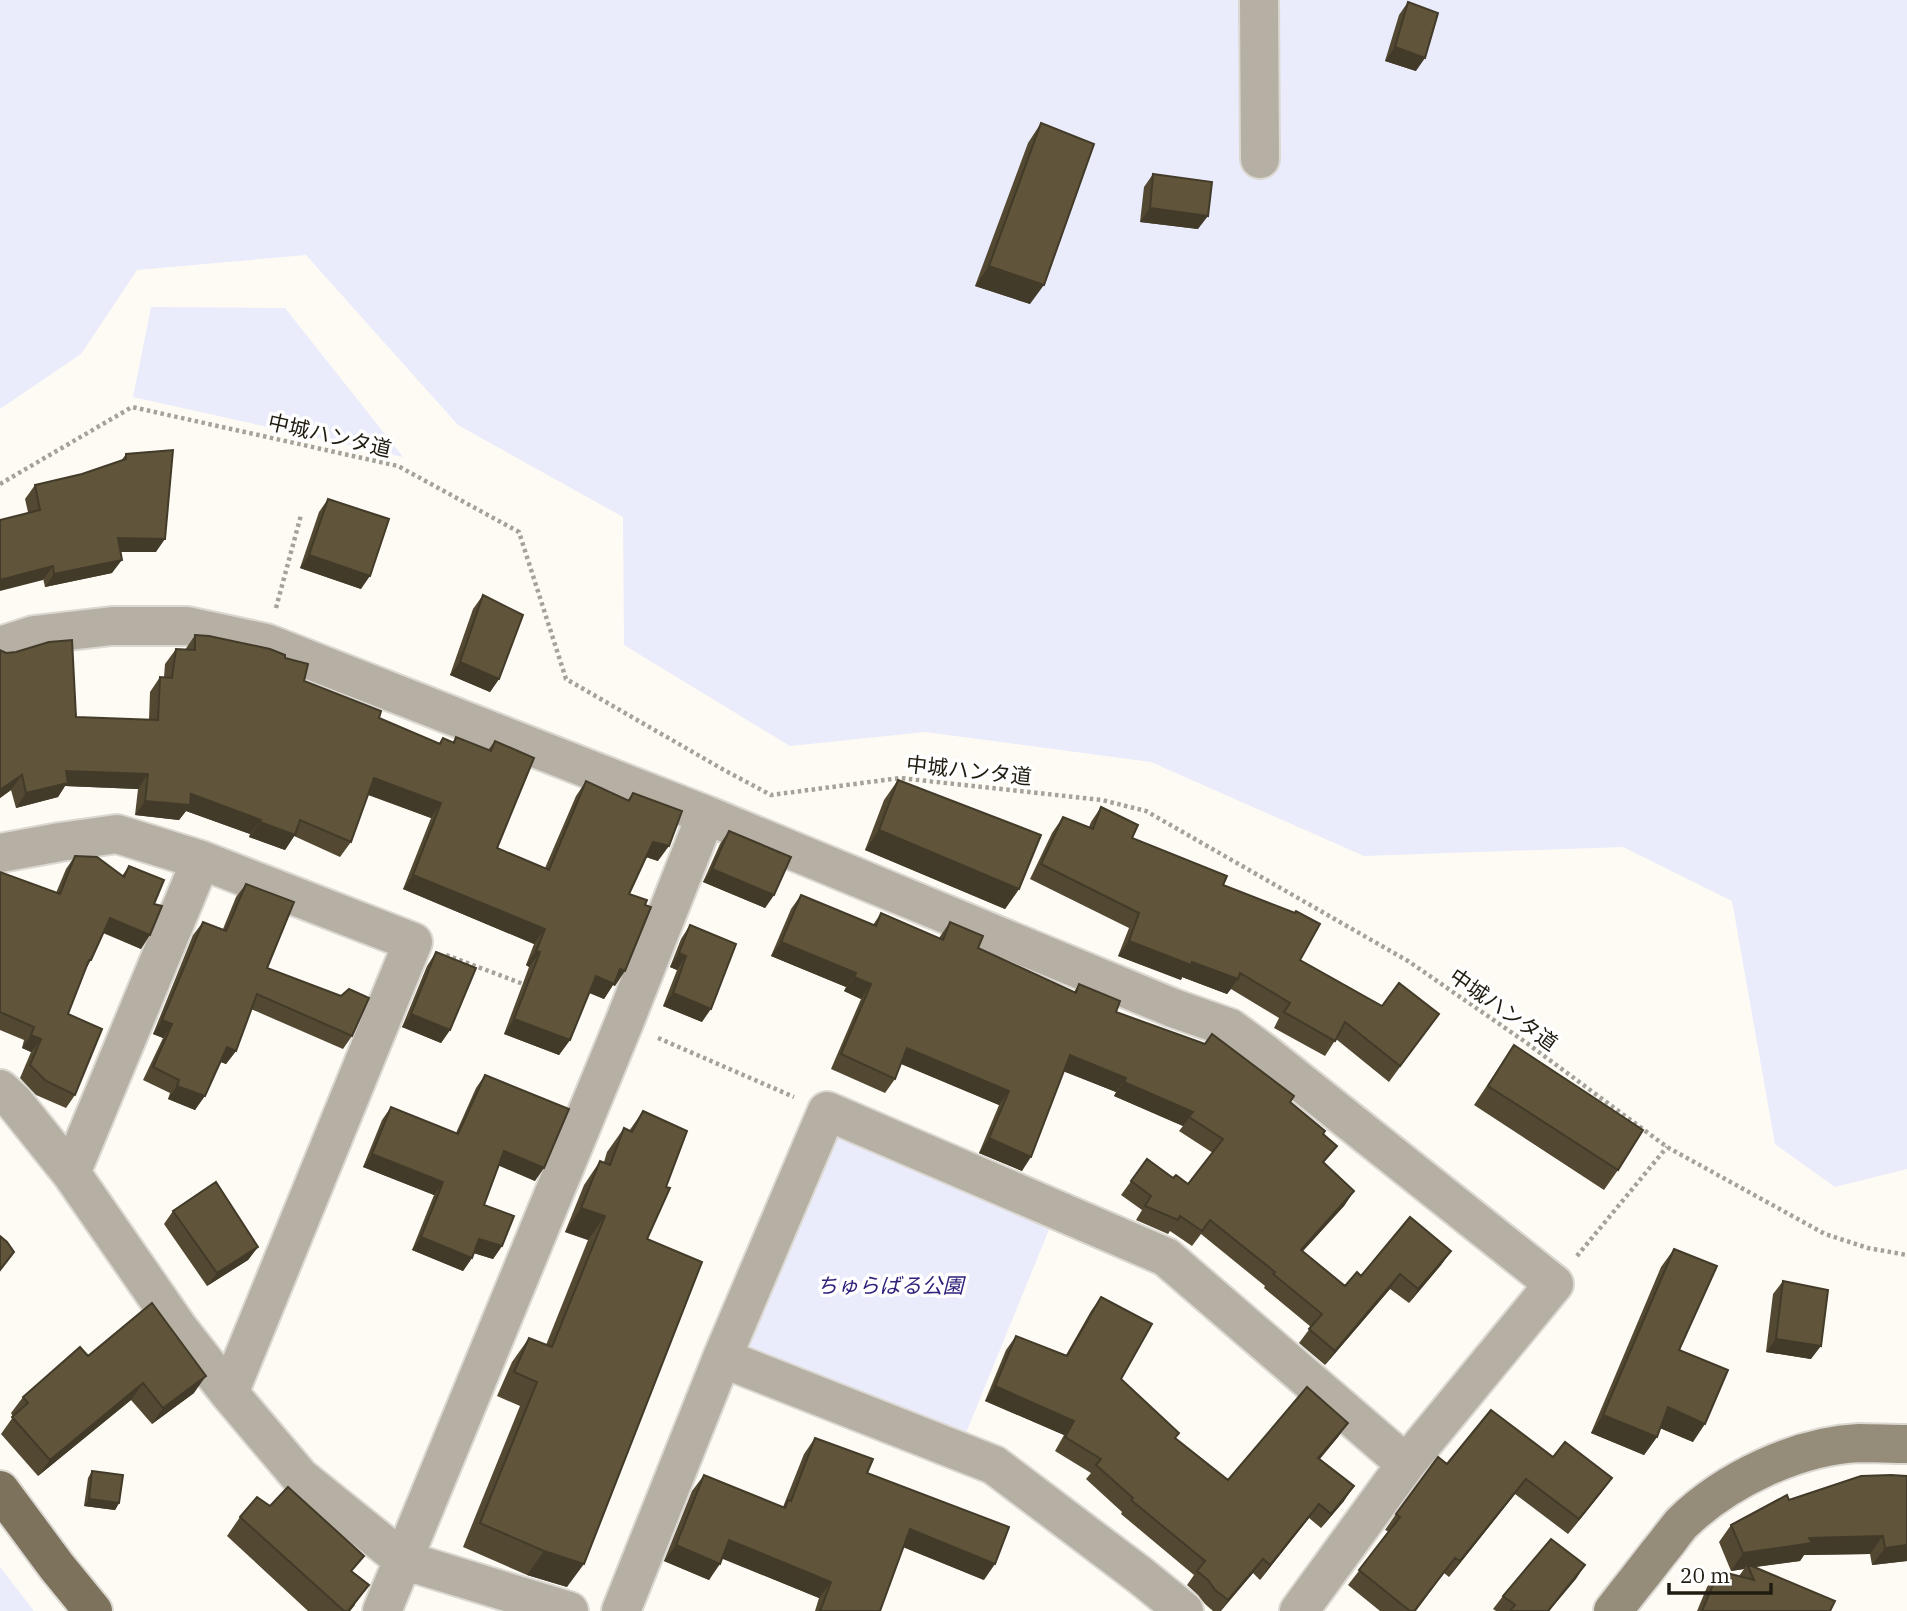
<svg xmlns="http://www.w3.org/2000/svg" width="1907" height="1611" font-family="'IBM Plex Serif','Noto Sans JP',serif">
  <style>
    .green { fill: #eaebfb }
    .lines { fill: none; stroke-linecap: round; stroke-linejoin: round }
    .street-casing { stroke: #dbd7d1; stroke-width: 42 }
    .secondary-casing { stroke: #dbd7d1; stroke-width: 42 }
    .primary-casing { stroke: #dbd7d1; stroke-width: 42 }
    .path { stroke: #a5a29a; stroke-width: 4.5; stroke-dasharray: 3.5 3.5; stroke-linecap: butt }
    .street { stroke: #b6b0a4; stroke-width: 38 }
    .secondary { stroke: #958c7a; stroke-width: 38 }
    .primary { stroke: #7d725c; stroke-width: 38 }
    .wall { fill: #534832 }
    .shaded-wall { fill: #433b29 }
    .building { fill: #60543a; stroke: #433b29; stroke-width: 2 }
    .labels { text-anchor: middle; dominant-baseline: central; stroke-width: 7; stroke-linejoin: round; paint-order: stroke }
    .street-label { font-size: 21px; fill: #211c11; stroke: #fff }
    .park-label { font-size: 21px; font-style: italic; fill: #31217c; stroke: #fff }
  </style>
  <rect width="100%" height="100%" fill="#fefbf5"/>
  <path class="green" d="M0 0H1907V1169L1835 1187 1775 1144 1732 901 1623 847 1364 856 1151 762 925 732 790 746 624 645 623 517 458 425 306 255 137 270 81 354 0 409Z
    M151 307 285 308 403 457 133 397Z
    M827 1111 1057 1210 959 1450 722 1358Z
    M0 1567 34 1611H0Z"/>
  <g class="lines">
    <defs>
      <path id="street" d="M1259 0 1260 159
        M0 646 34 635 112 626H187L266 643 706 815 624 1023 403 1560 569 1611
        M706 815 1173 1008 1230 1028 1264 1053 1554 1284 1406 1464 1299 1611
        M0 853 60 842 117 834 201 860 413 942 229 1393 179 1329 71 1173 14 1102 0 1089
        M71 1173 201 860
        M722 1358 994 1465 1141 1576 1184 1611
        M229 1393 300 1477 403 1560 382 1611
        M621 1611 722 1358 827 1111 1166 1257 1406 1464"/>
      <path id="secondary" d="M1613 1611C1628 1591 1644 1572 1659 1552 1667 1543 1674 1532 1682 1523 1726 1480 1797 1446 1859 1443 1875 1443 1891 1444 1907 1444"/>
      <path id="primary" d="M0 1490 57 1567 93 1611"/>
    </defs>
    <use href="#street" class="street-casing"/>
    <use href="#secondary" class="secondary-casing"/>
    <use href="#primary" class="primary-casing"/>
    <path class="path" d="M0 484 132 407 398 466 519 532 566 679 724 770 771 795 900 778 1102 800 1146 811 1408 961 1524 1041 1667 1147 1825 1234 1868 1248 1907 1255
      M276 608 301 515
      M446 955 526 985
      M658 1038 794 1097
      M1577 1256 1667 1147"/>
    <use href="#street" class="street"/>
    <use href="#secondary" class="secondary"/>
    <use href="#primary" class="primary"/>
  </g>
  <path class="wall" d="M1408 2 1416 71 1385 61 1399 15Z
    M1041 123 1030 304 975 286 1028 143Z
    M1153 174 1198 229 1140 222 1144 187Z
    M126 454 156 552H120L112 573 45 587 25 499 35 485 82 474 121 461Z
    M328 499 361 589 300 568 319 512Z
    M483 595 499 679 490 692 450 675 473 609Z
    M195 635 285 658 304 681 379 718 439 743 443 738 452 743 456 737 488 750 495 741 497 848 545 868 576 796 586 781 628 800 633 793 658 861 646 857 629 894 615 986 613 985 604 999 589 993 570 1040 559 1055 504 1034 529 967 526 965 534 944 403 889 431 818 368 795 351 842 340 857 294 836 285 850 249 837 250 834 186 811 179 820 135 815 138 789 65 786 58 797 16 808 11 790 0 798V650L76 717 149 720 150 692 160 677H164L165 664 176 649 185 650Z
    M898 780 1019 889 1005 909 865 850 884 800Z
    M1101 807 1132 838 1223 885 1300 960 1382 1006 1428 1029 1389 1082 1336 1039 1325 1056 1274 1028 1279 1018 1231 989 1227 994 1182 977 1181 980 1118 956 1129 928 1030 879 1052 833 1063 817 1089 827 1091 822Z
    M729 831 774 895 765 908 703 882 720 844Z
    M75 856 122 876 129 866 154 904 141 949 103 933 91 960 86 969 68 1014 75 1095 66 1108 36 1095 20 1078 31 1052 22 1048 24 1040 0 1030V872L56 893 66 869Z
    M246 884 267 968 352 1036 343 1049 251 1009 236 1051 226 1064 221 1062 195 1110 168 1099 170 1093 143 1080 163 1038 153 1034 193 935 203 922 223 929 236 897Z
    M801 895 873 925 881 913 939 938 950 922 978 948 1074 992 1079 984 1116 1012 1290 1102 1323 1134 1324 1163 1354 1191 1344 1206 1303 1251 1345 1286 1361 1276 1451 1251 1441 1265 1409 1303 1390 1289 1325 1365 1299 1343 1311 1327 1264 1288 1265 1286 1201 1234 1192 1246 1170 1231 1168 1234 1136 1220 1142 1210 1121 1195 1147 1159 1173 1178 1188 1184 1213 1153 1179 1131 1183 1126 1114 1096 1116 1092 1064 1071 1022 1171 979 1153 999 1105 901 1064 895 1079 885 1093 831 1069 861 999 844 991 846 987 771 956 791 909Z
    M690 925 702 1022 663 1006 677 970 670 967 681 939Z
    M436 952 450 1030 441 1043 402 1027 427 966Z
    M1514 1045 1618 1170 1604 1190 1474 1105Z
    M485 1075 535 1181 499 1165 484 1205 502 1246 493 1259 474 1253 472 1258 463 1271 412 1250 434 1195 363 1167 382 1120 391 1107 456 1133 476 1088Z
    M643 1111 666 1187 647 1239 567 1587 527 1575 463 1547 520 1406 497 1396 512 1362 529 1338 546 1345 588 1240 565 1232 584 1185 600 1161 604 1162 607 1152 624 1128 629 1131Z
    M173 1211 258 1247 248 1260 207 1286 164 1224Z
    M1674 1249 1679 1350 1693 1442 1660 1428 1657 1437 1644 1455 1591 1433 1661 1267Z
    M1783 1281 1811 1359 1766 1352 1773 1294Z
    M1101 1297 1121 1379 1175 1438 1228 1480 1348 1423 1338 1437 1320 1459 1344 1501 1321 1528 1309 1518 1260 1580 1253 1573 1221 1611H1213L1205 1604 1198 1595 1187 1585 1194 1575 1121 1514 1122 1512 1086 1479 1091 1473 1055 1451 1064 1435 985 1401 1006 1350 1016 1336 1066 1355 1091 1311Z
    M88 1356 194 1393 152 1424 131 1400 38 1476 1 1434 13 1417 11 1413 23 1397Z
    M815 1438 867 1473 984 1580 903 1547 880 1611H815L819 1598 722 1558 709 1580 664 1561 692 1491 704 1475 783 1507 804 1454Z
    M1553 1457 1601 1493 1568 1534 1515 1494 1449 1577 1444 1573 1416 1611H1380L1348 1585 1389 1532 1385 1530 1396 1514 1447 1464Z
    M92 1471 119 1503 115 1510 84 1506 88 1478Z
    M1861 1476 1907 1561 1872 1565 1870 1554 1804 1555 1800 1561 1754 1567 1830 1611H1697L1707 1587 1719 1571 1739 1576 1744 1569 1731 1571 1719 1542 1731 1525 1789 1500Z
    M240 1517 353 1572 355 1605 350 1611H308L227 1536Z
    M1585 1565 1549 1611H1496L1493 1609 1503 1596Z"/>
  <path class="shaded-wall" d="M1395 47 1425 58 1416 71 1385 61Z
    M1150 208 1208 216 1198 229 1140 222Z
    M989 266 1044 285 1030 304 975 286Z
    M118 538 165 539 156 552H108Z
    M309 555 370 576 361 589 300 568Z
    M122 560 112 573 45 587 54 574Z
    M53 566 43 580 0 591V580Z
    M460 662 499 679 490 692 450 675Z
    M66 771 148 774 138 789 65 786 58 797 16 808 26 793Z
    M22 775 11 790 0 798V790Z
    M374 778 441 803 431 818 364 793Z
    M191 794 261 820 250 834 186 811 179 820 135 815 145 801Z
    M260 822 295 835 285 850 249 837Z
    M879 830 1019 889 1005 909 865 850Z
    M653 842 669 846 658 861 643 856Z
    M712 869 774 895 765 908 703 882Z
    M413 875 545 929 534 944 403 889Z
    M110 918 150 935 141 949 100 931Z
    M1129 941 1192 962 1238 979 1227 994 1182 977 1181 980 1118 956Z
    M781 942 856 973 846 987 771 956Z
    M536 951 540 952 529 967 526 965Z
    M679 953 686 956 677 970 670 967Z
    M620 969 625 971 615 986 613 985 604 999 586 991 596 976Z
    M854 977 871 984 861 999 844 991Z
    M673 993 711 1009 702 1022 663 1006Z
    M411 1014 450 1030 441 1043 402 1027Z
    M514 1019 570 1040 559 1055 504 1034Z
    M162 1020 172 1024 163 1038 153 1034Z
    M31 1035 41 1039 31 1052 22 1048Z
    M227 1047 236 1051 226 1064 218 1061Z
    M907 1048 1009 1091 999 1105 897 1062Z
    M1070 1055 1126 1078 1116 1092 1060 1070Z
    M1124 1082 1193 1112 1183 1126 1114 1096Z
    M177 1086 205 1096 195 1110 168 1099Z
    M989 1138 1031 1157 1022 1171 979 1153Z
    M504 1151 544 1168 535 1181 495 1164Z
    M372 1154 443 1182 434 1195 363 1167Z
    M1354 1191 1344 1206 1291 1264 1301 1250Z
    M581 1208 605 1216 588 1240 565 1232Z
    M421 1237 472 1258 463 1271 412 1250Z
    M479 1239 502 1246 493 1259 470 1252Z
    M258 1247 248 1260 207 1286 217 1273Z
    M1451 1251 1441 1265 1409 1303 1418 1289Z
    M1400 1274 1390 1289 1325 1365 1335 1351Z
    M1776 1339 1821 1346 1811 1359 1766 1352Z
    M206 1376 194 1393 152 1424 163 1408Z
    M143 1383 131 1400 38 1476 50 1460Z
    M995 1386 1074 1421 1064 1435 985 1401Z
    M1668 1407 1705 1424 1693 1442 1655 1426Z
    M1603 1415 1657 1437 1644 1455 1591 1433Z
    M1348 1423 1338 1437 1308 1472 1318 1458Z
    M1612 1478 1601 1493 1568 1534 1579 1519Z
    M1526 1479 1515 1494 1449 1577 1460 1561Z
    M1354 1486 1344 1501 1321 1528 1331 1514Z
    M89 1499 119 1503 115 1510 84 1506Z
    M1319 1504 1309 1518 1260 1580 1270 1565Z
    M910 1529 995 1564 984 1580 898 1545Z
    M1883 1536 1870 1554 1804 1555 1800 1561 1748 1568 1747 1564 1744 1569 1731 1571 1743 1553 1809 1538Z
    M729 1540 831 1582 819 1598 718 1557Z
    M676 1545 720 1564 709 1580 664 1561Z
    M1907 1545V1561L1872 1565 1885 1548Z
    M544 1551 584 1564 567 1587 527 1575Z
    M1263 1559 1253 1573 1220 1611 1228 1600Z
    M1585 1565 1576 1579 1549 1611H1548Z
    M369 1585 350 1611H348Z"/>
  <path class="building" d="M1408 2 1438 13 1425 58 1395 47Z
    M1041 123 1094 144 1044 285 989 266Z
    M1153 174 1212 182 1208 216 1150 208Z
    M173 450 165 539 118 538 122 560 54 574 53 566 0 580V520L40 510 35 485 82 474 126 459V454Z
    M328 499 389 519 370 576 309 555Z
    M483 595 523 615 499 679 460 662Z
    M195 635 209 636 270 649 285 655V658L308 664 304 681 381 711 379 718 440 744 443 738 454 743 456 737 491 751 495 741 534 758 497 848 549 870 586 781 629 801 633 793 682 811 669 846 653 842 629 894 647 900 645 905 651 907 625 971 620 969 614 984 596 976 570 1040 514 1019 540 952 536 951 545 929 413 875 441 803 374 778 351 842 300 820 295 835 260 822 261 820 191 794 190 805 145 801 148 774 66 771 68 783 26 793 22 775 0 790V650L6 653 16 652 49 642 72 640 76 717 158 720 160 677 172 678 176 649 195 650Z
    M898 780 1041 835 1019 889 879 830Z
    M1101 807 1138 825 1132 838 1227 876 1223 885 1295 913 1296 911 1320 924 1300 960 1382 1006 1399 983 1439 1014 1400 1066 1345 1022 1335 1041 1284 1012 1290 1003 1240 973 1238 979 1192 962 1191 965 1129 941 1139 913 1041 864 1063 817 1093 829Z
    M729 831 791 857 774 895 712 869Z
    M75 856 97 857 124 877 129 866 164 880 154 904 162 906 150 935 110 918 91 960H89L68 1014 102 1029 75 1095 46 1081 30 1065 41 1039 31 1035 34 1027 0 1012V872L60 894Z
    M246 884 294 902 267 968 341 996 349 989 369 998 352 1036 257 994 236 1051 227 1047 205 1096 177 1086 179 1080 153 1067 172 1024 162 1020 203 922 226 931Z
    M801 895 876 926 881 913 943 940 950 922 983 936 978 948 1076 993 1079 984 1120 1001 1116 1012 1205 1044 1212 1034 1294 1096 1290 1102 1325 1131 1323 1134 1337 1146 1323 1162 1354 1191 1301 1250 1345 1286 1357 1272 1361 1276 1410 1217 1451 1251 1418 1289 1400 1274 1335 1351 1309 1329 1322 1314 1273 1274 1275 1272 1210 1220 1202 1231 1180 1216 1178 1220 1145 1206 1151 1196 1131 1181 1147 1159 1173 1178 1176 1175 1188 1184 1223 1139 1189 1117 1193 1112 1124 1082 1126 1078 1070 1055 1031 1157 989 1138 1009 1091 907 1048 895 1079 841 1054 871 984 854 977 856 973 781 942Z
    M690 925 736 944 711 1009 673 993 686 956 679 953Z
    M436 952 476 968 450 1030 411 1014Z
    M1514 1045 1643 1130 1618 1170 1488 1086Z
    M485 1075 569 1109 544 1168 504 1151 484 1205 514 1216 502 1246 479 1239 472 1258 421 1237 443 1182 372 1154 391 1107 458 1134Z
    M643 1111 687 1131 666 1187 670 1188 647 1239 702 1262 584 1564 544 1551 480 1523 537 1382 514 1372 529 1338 552 1347 605 1216 581 1208 600 1161 610 1165 624 1128 632 1132Z
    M216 1182 258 1247 217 1273 173 1211Z
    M0 1236 7 1242 14 1252 0 1270Z
    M1674 1249 1717 1266 1679 1350 1728 1370 1705 1424 1668 1407 1657 1437 1603 1415Z
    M1783 1281 1828 1290 1821 1346 1776 1339Z
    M1101 1297 1152 1324 1121 1379 1179 1433 1175 1438 1228 1480 1307 1387 1348 1423 1318 1458 1354 1486 1331 1514 1319 1504 1270 1565 1263 1559 1228 1600 1215 1590 1208 1580 1197 1571 1205 1561 1131 1500 1133 1498 1096 1465 1101 1459 1065 1437 1074 1421 995 1386 1016 1336 1067 1356Z
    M152 1303 206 1376 163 1408 143 1383 50 1460 12 1417 28 1403 23 1397 80 1347 88 1356Z
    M1491 1410 1553 1457 1565 1442 1612 1478 1579 1519 1526 1479 1460 1561 1455 1558 1414 1611H1410L1359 1570 1400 1517 1396 1514 1438 1457 1447 1464Z
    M815 1438 873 1459 867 1473 1009 1527 995 1564 910 1529 880 1611H820L831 1582 729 1540 720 1564 676 1545 704 1475 785 1508 788 1500 791 1501Z
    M92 1471 123 1475 119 1503 89 1499Z
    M1891 1475 1907 1476V1545L1885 1548 1883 1536 1809 1538 1812 1543 1743 1553 1731 1525 1787 1495 1789 1500 1861 1476Z
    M288 1487 364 1556 351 1571 369 1585 348 1611H344L240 1517 257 1497 270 1506Z
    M1551 1539 1585 1565 1548 1611H1510L1515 1605 1503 1596Z
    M1747 1564 1835 1601 1830 1611H1702L1719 1571 1754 1580Z"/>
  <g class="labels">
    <g class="street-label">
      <text transform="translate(330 435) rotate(13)">中城ハンタ道</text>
      <text transform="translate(969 770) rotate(6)">中城ハンタ道</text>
      <text transform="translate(1504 1009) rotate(35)">中城ハンタ道</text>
    </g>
    <g class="park-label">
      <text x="890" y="1285">ちゅらばる公園</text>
    </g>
  </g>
  <path d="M1669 1583v10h102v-10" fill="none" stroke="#211c11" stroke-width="3.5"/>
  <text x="1680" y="1583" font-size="21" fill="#211c11" stroke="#ffffff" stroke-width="5" paint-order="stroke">20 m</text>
</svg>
